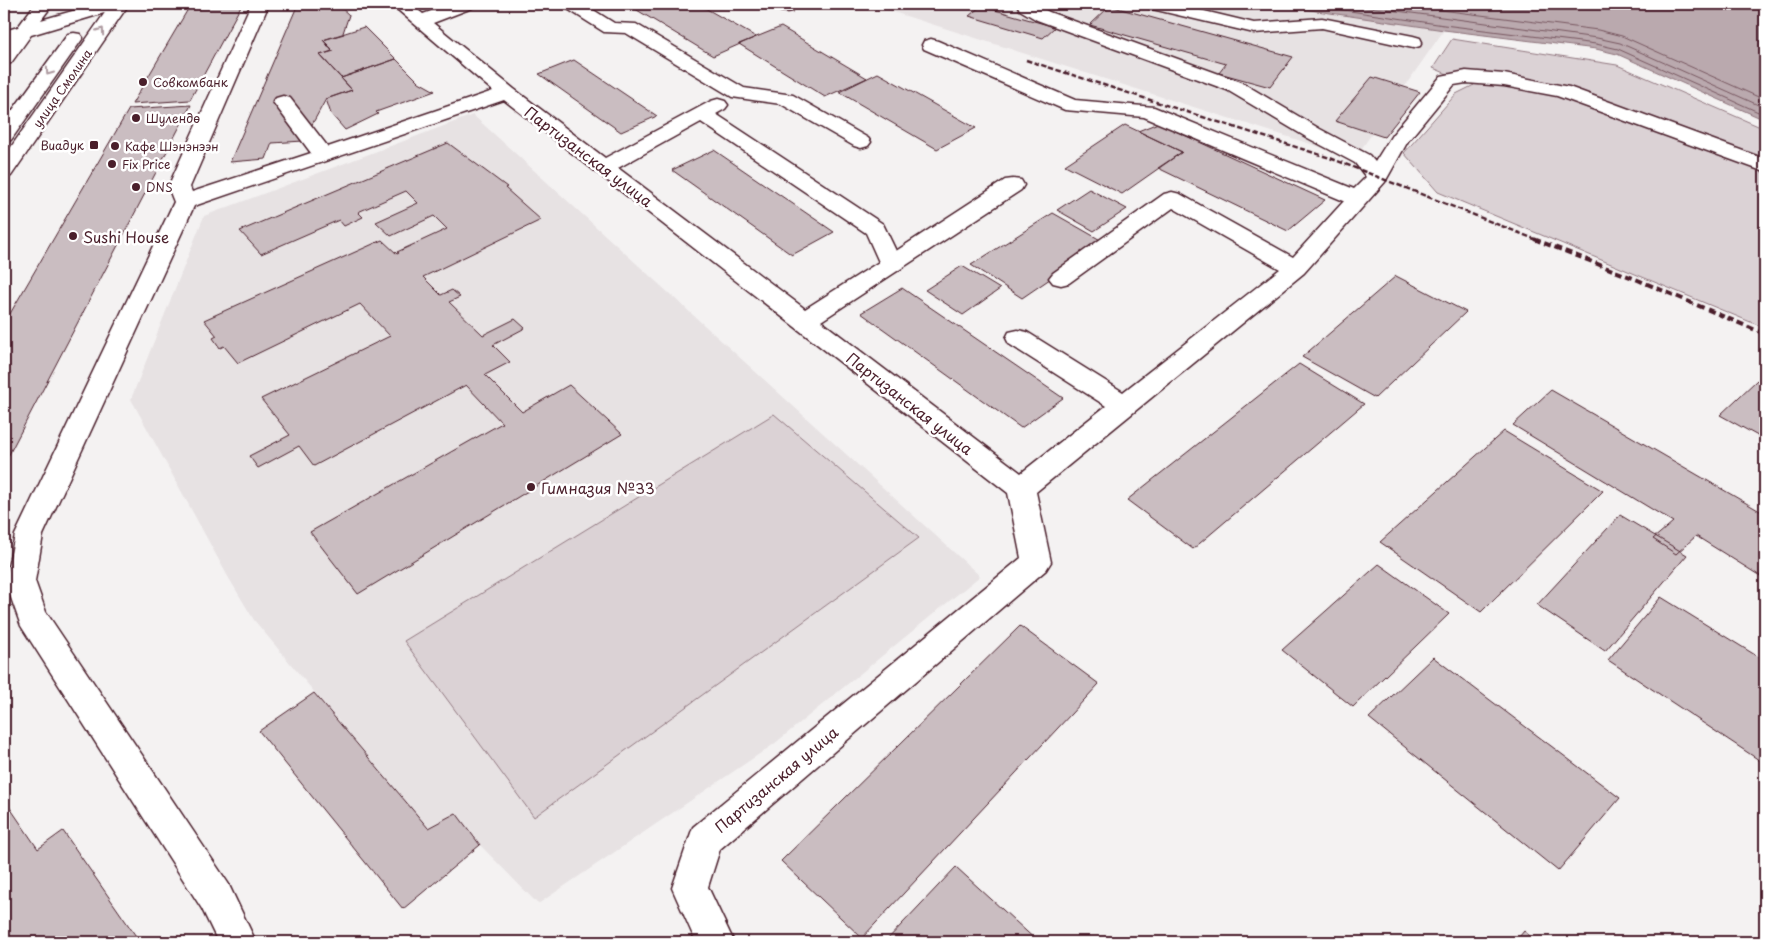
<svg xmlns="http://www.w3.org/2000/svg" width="1769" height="946" font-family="'Playpen Sans',sans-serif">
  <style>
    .built { fill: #e7e2e3 }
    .green { fill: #dbd2d5; stroke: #927880 }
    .water { fill: #baa9ae; stroke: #8d727a }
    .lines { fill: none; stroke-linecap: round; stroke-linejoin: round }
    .shore { stroke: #77565f; stroke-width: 1 }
    .building { fill: #cabdc1; stroke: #4a1f2b }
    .minor-casing { stroke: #4a1f2b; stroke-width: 3 }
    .major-casing { stroke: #4a1f2b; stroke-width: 3 }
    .minor { fill: #fff; fill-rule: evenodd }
    .major { fill: #fff; fill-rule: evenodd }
    .rail-far1 { stroke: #4a1f2b; stroke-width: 2.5; stroke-dasharray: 5.5 2.5; stroke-linecap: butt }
    .rail { stroke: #4a1f2b; stroke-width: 4; stroke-dasharray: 7 4; stroke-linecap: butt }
    .oneway { stroke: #ae9aa0 }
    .poi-dot { fill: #4a1f2b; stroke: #fff; stroke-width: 2 }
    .labels { text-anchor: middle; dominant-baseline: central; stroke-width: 5; stroke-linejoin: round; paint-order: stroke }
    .far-poi-label { font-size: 12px; fill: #4a1f2b; stroke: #fff; text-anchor: start }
    .far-street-label { font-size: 12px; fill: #4a1f2b; stroke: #fff }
    .street-label { font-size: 15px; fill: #4a1f2b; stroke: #fff }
    .poi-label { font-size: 15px; fill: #4a1f2b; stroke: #fff; text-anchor: start }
  </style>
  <rect width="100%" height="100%" fill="#f4f2f2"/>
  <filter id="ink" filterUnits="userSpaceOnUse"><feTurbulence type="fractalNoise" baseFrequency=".02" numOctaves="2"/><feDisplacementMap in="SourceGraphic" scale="10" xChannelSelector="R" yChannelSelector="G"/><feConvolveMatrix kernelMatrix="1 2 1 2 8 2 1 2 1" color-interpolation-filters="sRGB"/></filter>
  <g filter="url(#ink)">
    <path class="built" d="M868 4H1270L1444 30 1355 158Z
      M473 115 980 576 774 744 538 904 480 845 456 813 428 828 254 620 227 575 131 399 204 216Z"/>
    <path class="green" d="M1452 39 1617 65 1765 129V328L1438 192 1404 153 1456 94 1474 85 1433 68Z
      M774 414 919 538 534 817 404 641Z"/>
    <path class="water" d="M1270 4H1765V120L1617 54 1596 49 1444 30Z"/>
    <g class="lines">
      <path class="shore" d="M1303 4 1444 25 1596 44 1618 49 1765 115
        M1345 4 1597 38 1620 43 1765 108
        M1394 4 1598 30 1622 36 1765 100"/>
    </g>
    <path class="building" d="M191 4H242L190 100 132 104Z
      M298 4H337L349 15 343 33 344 34 323 40 332 51 320 55 352 90 326 99 303 141 272 143 266 159 230 162Z
      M627 4H698L756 37 713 56Z
      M981 6 1055 27 1043 38 969 16Z
      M1110 6 1293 57 1270 87 1219 73 1226 64 1090 25Z
      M364 27 396 59 341 78 320 55 334 51 323 40Z
      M781 27 867 78 825 97 739 44Z
      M396 59 419 82 435 91 376 112 378 114 345 130 331 114 326 99 352 90 341 78Z
      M574 60 657 116 621 132 539 74Z
      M878 73 976 128 937 149 839 92Z
      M1372 77 1420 92 1384 137 1335 121Z
      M191 105 114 253 4 464V324L129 109Z
      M1158 123 1325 200 1288 231 1158 168 1182 152 1138 131Z
      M1125 125 1182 152 1122 194 1065 165Z
      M448 143 507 187 505 188 541 220 423 277 441 295 452 290 460 297 449 302 483 335 515 319 525 328 493 345 510 362 485 375 522 412 569 385 622 434 358 594 310 532 502 423 466 385 314 466 299 446 258 468 249 456 290 435 261 399 390 336 360 304 238 363 224 346 220 348 213 338 217 336 204 320 382 240 397 254 399 253 397 252 447 229 434 216 391 236 376 222 418 203 406 191 358 212 363 217 344 226 339 220 261 254 240 231Z
      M714 150 834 232 792 255 672 170Z
      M1089 189 1127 209 1094 231 1057 210Z
      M1053 213 1104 242 1022 298 971 265Z
      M962 266 1000 289 963 315 925 290Z
      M1396 276 1466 312 1375 398 1302 357Z
      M902 288 1063 398 1021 428 861 313Z
      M1299 364 1364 404 1193 549 1127 500Z
      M1757 380 1765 384V440L1720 415Z
      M1551 390 1765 514V579L1696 536 1676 554 1653 539 1673 522 1513 425Z
      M1504 431 1603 491 1481 612 1380 542Z
      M1620 515 1687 555 1605 651 1537 605Z
      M1379 564 1449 614 1353 707 1282 650Z
      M1661 597 1765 661V764L1608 660Z
      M1020 626 1099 684 862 938 781 861Z
      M1433 657 1620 798 1558 871 1369 718Z
      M314 693 428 828 456 813 480 845 403 909 259 731Z
      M4 799 38 849 63 831 140 942H13L4 928Z
      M956 867 1038 942H885Z
      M4 928 13 942H4Z
      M1524 931 1537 942H1515Z"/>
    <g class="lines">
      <defs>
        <path id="minor" d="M35 4H53L41 20 97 4H124L121 8 31 35 11 63 4 65V46L7 42H4V31L18 27Z
          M251 4H269L190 187 192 192 311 153 273 102 276 98 283 96 290 98 328 147 493 91 391 4H410L423 14 451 4H475L472 8 433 23 514 89 605 158 711 101 718 99 725 101 728 105 725 109 716 114 883 224 896 251 1005 180 1013 179 1021 180 1024 185 1021 190 821 321 1021 473 1106 406 1009 344 1006 338 1009 332 1018 330 1027 332 1123 392 1280 269 1173 208 1069 283 1061 285 1053 283 1049 278 1053 273 1164 194 1172 192 1180 194 1293 257 1344 201 1144 117 1065 110 924 49 922 45 924 41 931 39 938 41 1075 100 1154 107 1354 189 1366 177 1355 163 1306 137 1227 90 1037 20 1020 10 1017 4H1035L1049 12 1241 82 1320 129 1369 155 1375 162 1392 135 1441 76 1466 71 1504 74 1569 87 1765 159V172L1557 96 1504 86 1466 83 1454 85 1408 141 1385 182 1304 273 1036 492 1051 562 1046 570 720 849 708 887 734 942H696L672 888 693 827 1021 558 1008 493 504 100 194 206 43 535 35 581 46 612 228 883 256 942H218L202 909 21 626 5 581 15 535 174 202 168 187ZM701 122 866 233 879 262 805 309 618 168Z
          M563 4H584L614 23 636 24 744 88 793 95 868 138 871 142 868 146 861 148 854 146 781 104 732 97 626 33 604 32 566 8Z
          M771 4H793L795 7 792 11C784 13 776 11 771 4Z
          M1145 4H1175L1254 23 1322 18 1413 36 1420 38 1422 42 1420 46 1413 48 1322 28 1254 33 1148 8Z"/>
        <path id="major" d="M111 4H129L11 176 4 178V157Z
          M74 33 80 34 83 38 11 140 4 142V122L68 34Z"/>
      </defs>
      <use href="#minor" class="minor-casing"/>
      <use href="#major" class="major-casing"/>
      <use href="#minor" class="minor"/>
      <use href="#major" class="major"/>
      <path class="rail-far1" d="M1026 60 1330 158 1537 240"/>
      <path class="rail" d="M1534 239 1638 280 1765 334"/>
    </g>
    <defs><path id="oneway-chevron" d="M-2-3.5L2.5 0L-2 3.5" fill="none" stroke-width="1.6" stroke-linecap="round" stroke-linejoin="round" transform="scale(1.25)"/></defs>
    <g class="oneway">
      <use href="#oneway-chevron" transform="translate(101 31) rotate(-55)"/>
      <use href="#oneway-chevron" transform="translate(49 72) rotate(125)"/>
    </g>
  </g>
  <g class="poi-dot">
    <circle cx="143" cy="82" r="5"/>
    <circle cx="136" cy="118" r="5"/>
    <rect x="89" y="140" width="10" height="10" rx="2.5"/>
    <circle cx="115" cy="146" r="5"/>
    <circle cx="112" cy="164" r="5"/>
    <circle cx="136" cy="187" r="5"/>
    <circle cx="73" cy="236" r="5"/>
    <circle cx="531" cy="487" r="5"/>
  </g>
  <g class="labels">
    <g class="far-poi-label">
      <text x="153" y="82">Совкомбанк</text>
      <text x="146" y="118">Шулендө</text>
      <text x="84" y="145" text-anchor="end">Виадук</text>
      <text x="125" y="146">Кафе Шэнэнээн</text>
      <text x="122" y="164">Fix Price</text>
      <text x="146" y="187">DNS</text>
    </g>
    <g class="far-street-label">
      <text transform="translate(62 88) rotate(-55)">улица Смолина</text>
    </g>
    <g class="street-label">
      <text transform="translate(589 156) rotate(37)">Партизанская улица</text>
      <text transform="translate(910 403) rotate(38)">Партизанская улица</text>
      <text transform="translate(776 779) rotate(-40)">Партизанская улица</text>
    </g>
    <g class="poi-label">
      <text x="83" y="236">Sushi House</text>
      <text x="541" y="487">Гимназия №33</text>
    </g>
  </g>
  <rect width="1769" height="946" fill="none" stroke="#fff" stroke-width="20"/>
  <rect x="10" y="10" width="1749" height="926" fill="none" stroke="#4a1f2b" stroke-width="2" filter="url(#ink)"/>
</svg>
